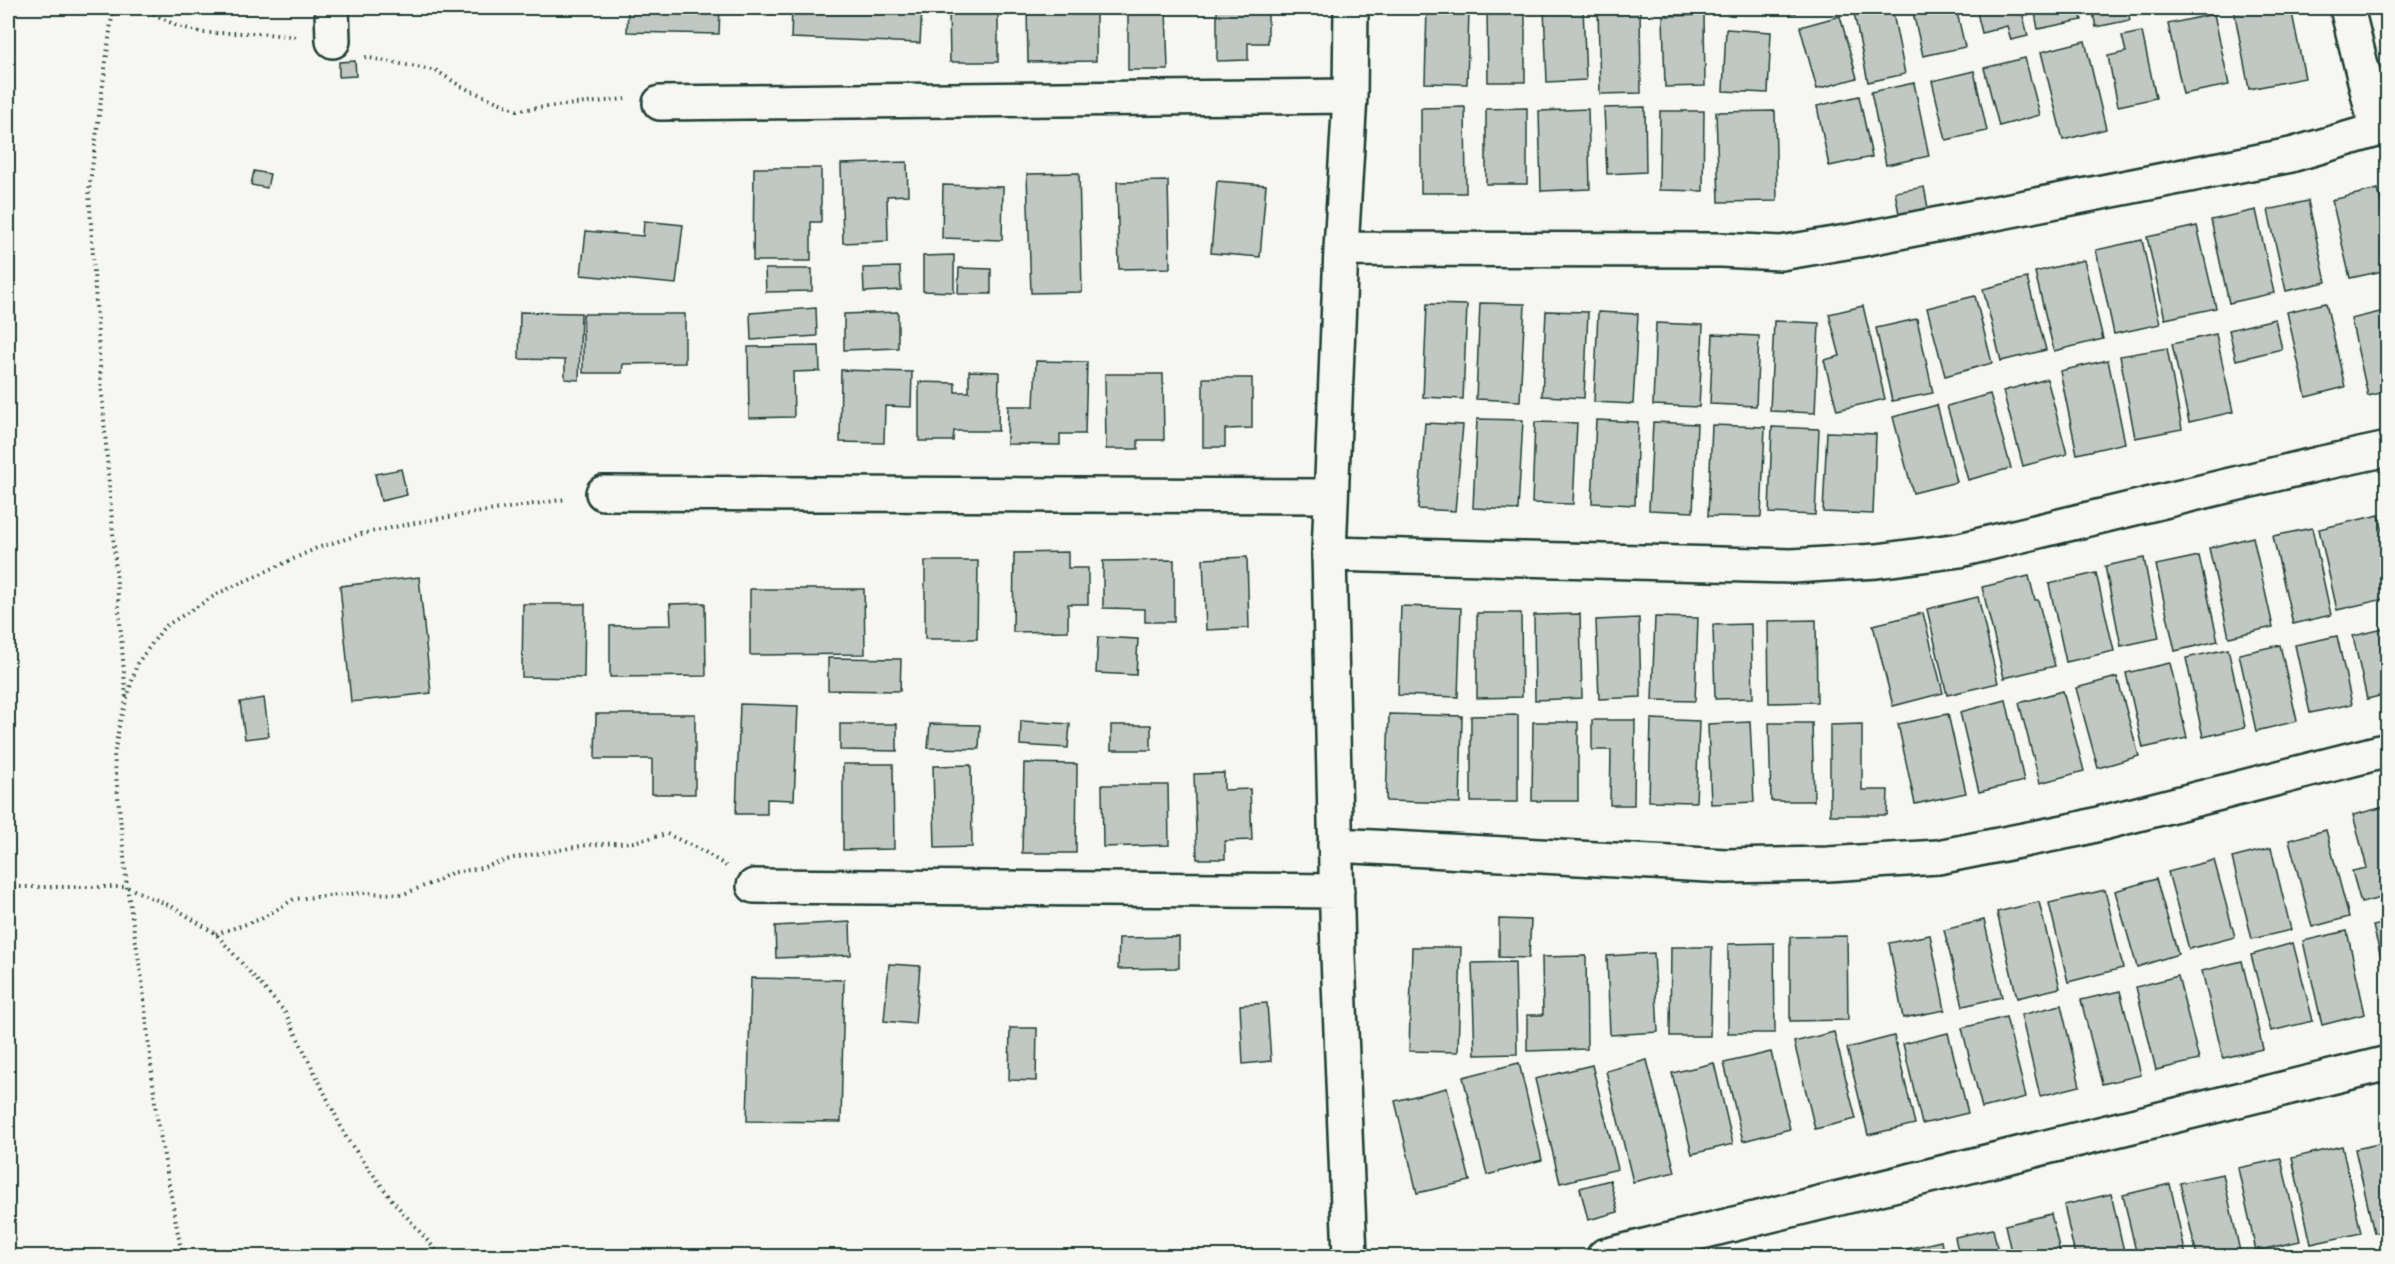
<svg xmlns="http://www.w3.org/2000/svg" width="2395" height="1264" font-family="'Playpen Sans',sans-serif">
  <style>
    .building { fill: #c1c8c3; stroke: #1f3d34; stroke-width: 1.5 }
    .lines { fill: none; stroke-linecap: round; stroke-linejoin: round }
    .minor-casing { stroke: #1f3d34; stroke-width: 38 }
    .path { stroke: #1f3d34; stroke-width: 4; stroke-dasharray: 1.5 4.5; stroke-linecap: butt }
    .minor { stroke: #f6f6f2; stroke-width: 33 }
  </style>
  <rect width="100%" height="100%" fill="#f6f6f2"/>
  <filter id="ink" filterUnits="userSpaceOnUse"><feTurbulence type="fractalNoise" baseFrequency=".0167" numOctaves="2"/><feDisplacementMap in="SourceGraphic" scale="12" xChannelSelector="R" yChannelSelector="G"/><feConvolveMatrix kernelMatrix="1 2 1 2 8 2 1 2 1" color-interpolation-filters="sRGB"/></filter>
  <g filter="url(#ink)">
    <path class="building" d="M628 8H720L719 34 627 32Z
      M748 8H775V14L748 13Z
      M792 8H922L920 43 791 38Z
      M949 8H998V62H950Z
      M1027 8H1096V61L1028 62Z
      M1128 8H1166L1168 70H1128Z
      M1217 8H1268V43H1248V60L1217 61Z
      M1427 8H1469L1467 84 1425 83Z
      M1487 8H1525V82H1488Z
      M1544 8H1583L1586 80 1547 82Z
      M1598 8H1640L1641 93 1600 94Z
      M1768 8H1797L1796 13 1768 12Z
      M1853 8H1892L1905 74 1868 82Z
      M1912 8H1956L1965 47 1923 56Z
      M1976 8H2021L2028 36 2011 40 2007 26 1982 33Z
      M2034 8H2079L2082 20 2038 29Z
      M2092 8H2127L2130 20 2096 27Z
      M2248 8H2291L2305 78 2249 89 2234 10Z
      M2214 14 2229 85 2183 94 2168 24Z
      M1704 15 1705 86 1665 87 1663 16Z
      M1840 16 1857 78 1817 89 1800 27Z
      M1726 29 1771 32 1768 93 1723 91Z
      M2142 32 2156 98 2118 106 2108 56 2126 52 2122 36Z
      M2085 41 2106 129 2063 140 2041 52Z
      M2025 58 2040 115 1999 126 1984 68Z
      M355 61 356 76 339 77V62Z
      M1974 71 1987 131 1946 140 1932 81Z
      M1914 83 1929 156 1886 165 1871 92Z
      M1859 96 1872 157 1829 166 1817 106Z
      M1465 107 1466 193H1421V108Z
      M1645 107 1646 172 1607 174 1604 108Z
      M1527 108V184H1486V109Z
      M1588 109 1590 189 1541 191 1539 111Z
      M1660 111H1704L1703 191 1659 190Z
      M1775 111 1777 201 1719 202 1716 112Z
      M907 162 908 195 887 196 888 241 843 243 841 164Z
      M754 168H821V222H811V261H753Z
      M254 171 270 174 267 188 251 185Z
      M1079 173 1082 292 1031 293 1027 174Z
      M1168 181 1170 268 1119 269 1117 182Z
      M1217 181 1266 185 1260 257 1211 253Z
      M943 185 1003 187 1002 240 942 238Z
      M1924 187 1929 213 1900 219 1895 192Z
      M2378 189 2388 231V270L2350 278 2332 200Z
      M2308 201 2326 282 2286 291 2268 210Z
      M2256 210 2274 293 2229 303 2211 220Z
      M644 221 683 225 676 284 581 275 586 231 643 236Z
      M2197 226 2216 308 2165 319 2147 237Z
      M2142 240 2160 324 2114 334 2096 250Z
      M954 255V292L923 291V256Z
      M2084 260 2103 339 2054 351 2035 272Z
      M900 267 901 290 864 292 863 268Z
      M959 268 991 269V294H958Z
      M765 269H812V291L766 292Z
      M2027 278 2046 350 2001 361 1983 289Z
      M1975 296 1992 363 1945 376 1927 308Z
      M1480 303 1525 304 1520 401 1476 399Z
      M2326 303 2345 387 2306 397 2287 312Z
      M1427 304 1467 305 1463 399 1423 397Z
      M1863 306 1885 399 1837 410 1824 360 1840 356 1829 314Z
      M816 308 817 336 751 340 750 313Z
      M2388 310V391L2368 396 2351 319Z
      M1546 311 1588 312 1584 398 1542 396Z
      M520 312 581 313 579 380 565 379V360L519 359Z
      M898 312V348L844 350V314Z
      M1598 312 1638 314 1633 404 1594 402Z
      M583 314H685V363L623 364 622 373H583Z
      M1917 319 1933 393 1892 401 1876 328Z
      M2275 319 2282 349 2236 360 2229 330Z
      M1774 321 1819 323 1815 413 1770 411Z
      M1656 323 1703 325 1699 407 1653 405Z
      M1713 334 1759 336 1756 406 1710 404Z
      M2216 334 2233 412 2189 422 2172 344Z
      M819 346 820 371 793 372 794 417 749 418 748 347Z
      M2167 348 2182 429 2135 438 2120 356Z
      M2108 360 2125 443 2077 454 2060 371Z
      M1036 361 1087 362 1085 434H1060V445L1007 444 1008 406H1034Z
      M841 370 912 372 911 407 885 406 884 443 840 442Z
      M969 371 999 372 998 431H954L953 441H919V382L955 383V392H969Z
      M1105 374H1163L1164 440H1138V449H1106Z
      M1203 378H1252V428L1225 429V447H1203Z
      M2047 379 2067 454 2023 466 2003 391Z
      M1990 394 2011 468 1968 480 1947 406Z
      M1937 405 1957 482 1913 493 1893 417Z
      M1477 419 1523 420 1518 510 1473 508Z
      M1596 420 1638 422 1635 505 1592 503Z
      M1535 422 1577 423 1573 504 1532 503Z
      M1653 422 1697 424 1693 512 1649 510Z
      M1425 423 1463 425 1455 511 1418 509Z
      M1712 425 1765 427 1761 517 1708 516Z
      M1772 427 1819 429 1815 515 1769 513Z
      M1827 432 1876 434 1873 514 1823 512Z
      M401 469 407 495 381 501 375 474Z
      M2379 515 2388 553V598L2337 610 2319 529Z
      M2312 528 2331 615 2293 624 2273 536Z
      M2253 537 2273 627 2229 637 2209 548Z
      M1068 552V568H1088V604H1068V631L1013 632 1014 553Z
      M2199 556 2218 641 2175 651 2156 565Z
      M1247 557 1249 628 1206 630 1203 559Z
      M2144 558 2159 638 2121 646 2105 566Z
      M1174 560V622H1145V609L1103 608V561Z
      M925 561H978L977 639H925Z
      M2096 573 2114 651 2066 662 2049 584Z
      M2029 576 2035 600H2038L2055 666 2004 678 1982 587Z
      M419 577 431 693 351 702 340 586Z
      M750 589H864L865 654 750 655Z
      M1978 597 1998 683 1947 695 1927 609Z
      M705 603 706 676 610 677V626L671 625 670 604Z
      M523 604H585L584 678 522 677Z
      M1401 606 1461 608 1458 697 1398 695Z
      M1477 613H1521L1522 697 1477 698Z
      M1923 613 1943 693 1893 706 1873 625Z
      M1580 614 1582 698 1535 700 1534 615Z
      M1655 617 1698 618 1695 701 1652 700Z
      M1639 618 1641 697 1599 699 1596 620Z
      M1816 620 1817 702 1769 703 1768 621Z
      M1751 624 1753 698 1715 699 1713 625Z
      M2388 628V694L2367 699 2353 636Z
      M2337 636 2352 704 2310 713 2295 645Z
      M1098 637 1138 639 1136 675 1096 673Z
      M2280 645 2297 721 2256 731 2239 654Z
      M2228 649 2245 727 2203 737 2186 658Z
      M828 658 901 659 900 691 828 690Z
      M2170 663 2187 738 2143 748 2126 673Z
      M2117 677 2139 756 2098 768 2076 688Z
      M2063 691 2084 771 2040 783 2019 703Z
      M264 698 269 736 245 739 240 702Z
      M2006 700 2024 781 1979 792 1960 712Z
      M740 704 798 706 794 800 767 799V814H736Z
      M596 714H695V794H652V759H595Z
      M1389 714 1462 716 1460 803 1386 801Z
      M1948 714 1966 793 1915 804 1898 724Z
      M1518 715V802H1471V716Z
      M1651 719 1699 721 1696 802 1649 801Z
      M1592 720H1635L1634 805H1610L1611 750H1592Z
      M1021 721 1070 724 1068 748 1020 745Z
      M1533 722H1578V801H1532Z
      M1750 722 1754 802 1711 804 1708 724Z
      M1769 723H1812L1814 801H1771Z
      M840 724H897V751L840 750Z
      M930 724 980 725 979 749 928 748Z
      M1862 724V790H1888L1887 815H1830V725Z
      M1111 725H1151V750H1111Z
      M1024 763 1077 764 1076 853H1022Z
      M843 764H893L894 849 843 850Z
      M971 765 972 847 935 848 933 766Z
      M1224 773V790L1250 789 1252 840 1225 841V859H1197L1194 774Z
      M1102 785H1168L1169 845 1103 847Z
      M2388 806V896L2361 903 2352 871 2367 868 2353 815Z
      M2326 830 2349 917 2312 927 2289 840Z
      M2271 848 2291 930 2252 939 2232 858Z
      M2214 860 2235 937 2189 949 2168 872Z
      M2156 879 2178 954 2137 967 2115 891Z
      M2105 890 2123 968 2068 982 2049 903Z
      M2039 902 2060 988 2017 998 1997 912Z
      M1499 919 1531 920 1529 958 1499 957Z
      M1984 920 2002 997 1963 1006 1944 930Z
      M850 922 851 955 776 958 775 926Z
      M2388 923V984L2373 926Z
      M2347 931 2365 1014 2322 1025 2303 941Z
      M1930 935 1945 1010 1903 1018 1889 943Z
      M1847 936 1848 1020 1790 1021V937Z
      M1179 937V968L1118 969 1119 938Z
      M1774 943 1775 1033H1728V944Z
      M2293 943 2313 1021 2271 1031 2251 955Z
      M1412 947H1461L1458 1052 1409 1051Z
      M1671 947H1712L1710 1036H1670Z
      M1654 953 1658 1032 1610 1035 1607 956Z
      M1586 956 1587 1049 1527 1051V1015H1543L1542 957Z
      M2242 961 2263 1049 2223 1058 2202 971Z
      M1515 962 1517 1054 1475 1055 1472 963Z
      M889 964 920 966 915 1024 884 1021Z
      M2178 976 2199 1060 2156 1070 2136 987Z
      M751 978 844 980 841 1122 747 1121Z
      M2120 991 2141 1075 2102 1084 2081 1000Z
      M1267 1003 1271 1061 1243 1064 1240 1005Z
      M2061 1005 2080 1086 2040 1096 2021 1015Z
      M2006 1017 2026 1097 1982 1108 1962 1028Z
      M1010 1028H1037L1036 1081 1009 1080Z
      M1834 1032 1856 1119 1815 1129 1794 1042Z
      M1948 1033 1968 1113 1922 1124 1903 1044Z
      M1894 1036 1915 1124 1868 1135 1847 1048Z
      M1771 1052 1790 1129 1743 1141 1724 1063Z
      M1647 1060 1675 1172 1633 1182 1606 1071Z
      M1519 1063 1542 1160 1487 1175 1463 1077Z
      M1714 1063 1733 1144 1692 1154 1672 1073Z
      M1592 1065 1618 1169 1560 1183 1535 1079Z
      M1447 1088 1470 1181 1417 1193 1395 1101Z
      M2388 1142V1230L2374 1233 2355 1149Z
      M2342 1146 2361 1233 2311 1244 2292 1158Z
      M2281 1159 2300 1241 2256 1251 2238 1168Z
      M2223 1174 2241 1256H2197L2180 1183Z
      M1610 1180 1618 1212 1588 1220 1580 1188Z
      M2170 1184 2186 1256H2137L2123 1195Z
      M2111 1194 2125 1256H2075L2064 1205Z
      M2051 1214 2061 1256H2012L2005 1225Z
      M1993 1229 1999 1256H1959L1955 1237Z
      M1941 1241 1944 1256H1899L1898 1251Z"/>
    <g class="lines">
      <defs>
        <path id="minor" d="M332 8 333 41
          M660 103 1350 96
          M1341 249 1721 250 1781 253 1858 240 2291 155 2377 130 2347 8
          M603 493 1330 496
          M1329 554 1792 566 1877 561 1960 550 2318 464 2388 449
          M1335 845 1726 866 1828 864 1938 857 2079 829 2388 750
          M754 886 1337 891
          M1350 1256 1338 956 1329 554 1341 249 1350 96 1351 8
          M1604 1256 2388 1063"/>
      </defs>
      <use href="#minor" class="minor-casing"/>
      <path class="path" d="M113 8 89 191 100 369 126 698
        M143 8 175 25 203 33H258L296 37
        M365 57 437 71 462 87 517 110 625 99
        M8 887H127L173 907 216 934 285 1012 347 1139 392 1200 441 1256
        M216 934 261 919 294 899 361 893 403 894 435 882 451 873 481 868 513 858 587 845 633 842 667 834 705 852 726 866
        M182 1256 156 1112 142 980 127 887 114 755 120 721 137 664 164 627 219 593 317 548 361 534 429 520 567 499"/>
      <use href="#minor" class="minor"/>
    </g>
  </g>
  <rect width="2395" height="1264" fill="none" stroke="#f6f6f2" stroke-width="30"/>
  <rect x="15" y="15" width="2365" height="1234" fill="none" stroke="#1f3d34" stroke-width="2" filter="url(#ink)"/>
</svg>
